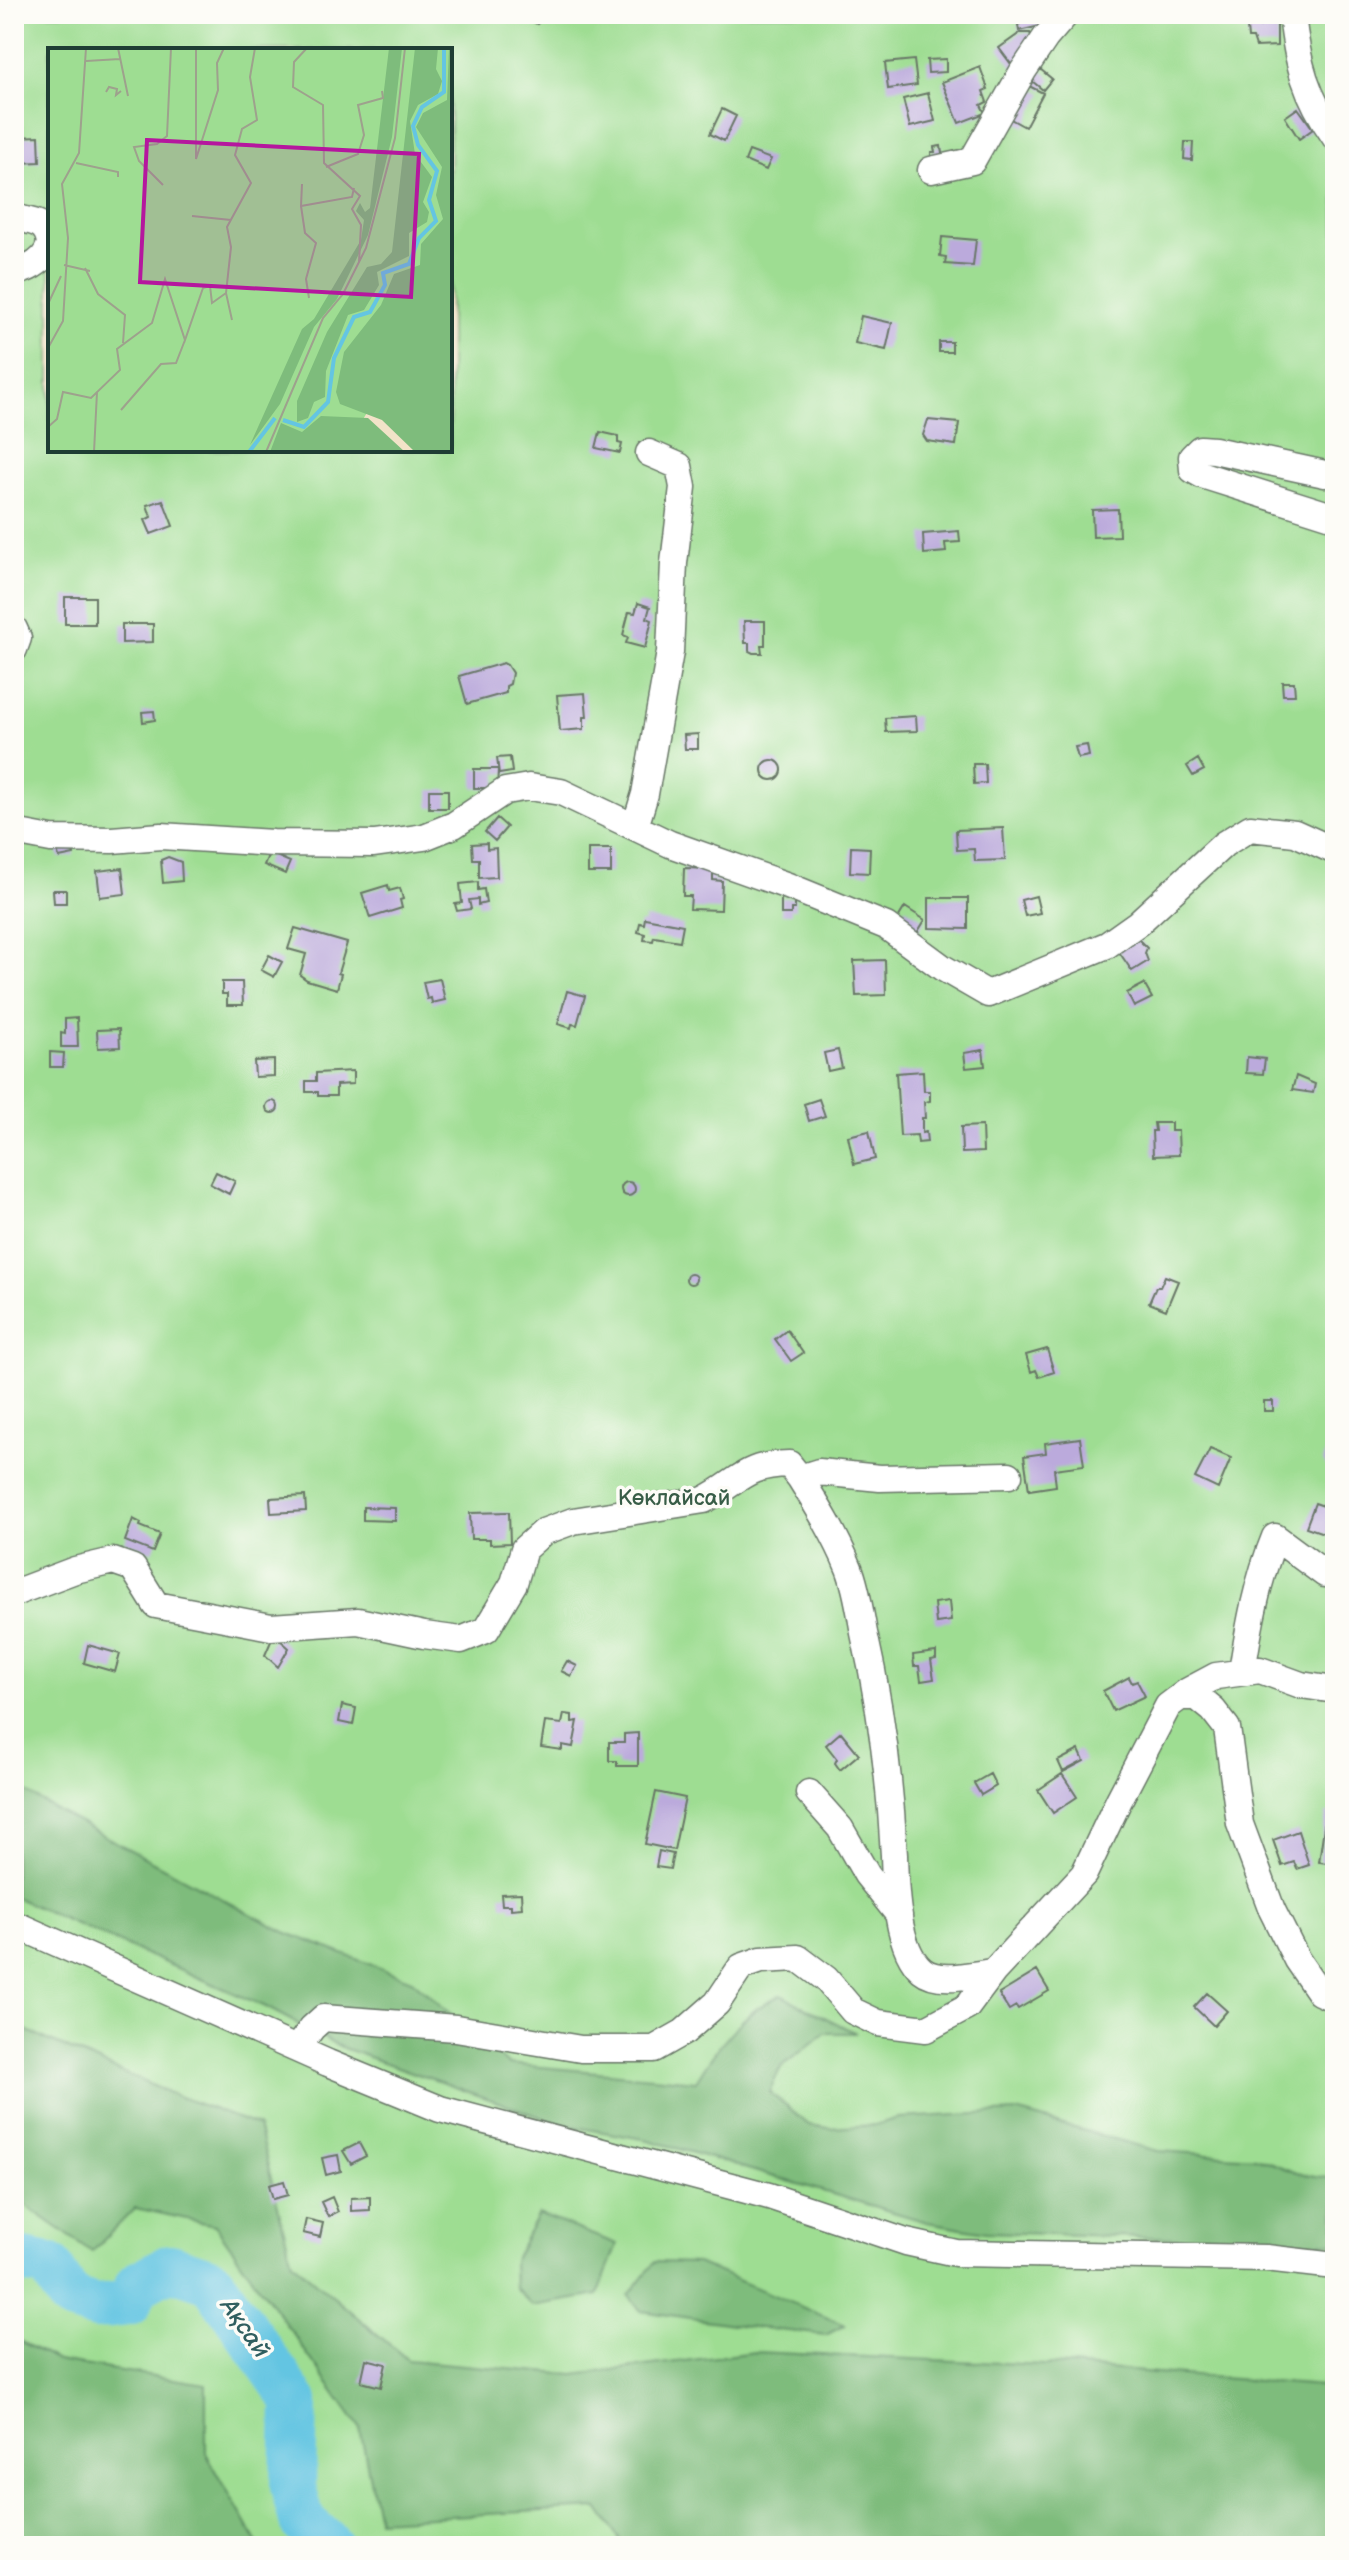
<svg xmlns="http://www.w3.org/2000/svg" width="1349" height="2560" font-family="'Balsamiq Sans',sans-serif">
  <style>
    .green { fill: #9edd92; stroke: #5e8d63; stroke-width: 2; fill-rule: evenodd }
    .forest { fill: #7ebc7c; stroke: #4e7c58; stroke-width: 2 }
    .lines { fill: none; stroke-linecap: round; stroke-linejoin: round }
    .river { stroke: #64c5e2; stroke-width: 46 }
    .building { fill: #bbaadc }
    .minor-casing { stroke: #697768; stroke-width: 29 }
    .minor { stroke: #fff; stroke-width: 26 }
    .labels { text-anchor: middle; dominant-baseline: central; stroke-width: 7; stroke-linejoin: round; paint-order: stroke }
    .park-label { font-size: 22px; fill: #385d47; stroke: #fdfcf7 }
    .water-label { font-size: 24px; font-style: italic; fill: #305f60; stroke: #fdfcf7 }
    .inset-river { fill: none; stroke: #64c5e2; stroke-width: 4 }
    .inset-road { fill: none; stroke: #9ea18d; stroke-width: 2 }
    .view { fill: #b5179e; fill-opacity: 0.15; stroke: #b5179e; stroke-width: 4 }
    .inset-edge { fill: none; stroke: #1f3d34; stroke-width: 4 }
  </style>
  <rect width="100%" height="100%" fill="#fdfcf7"/>
  <filter id="ink" filterUnits="userSpaceOnUse"><feTurbulence type="fractalNoise" baseFrequency=".0125" numOctaves="2"/><feDisplacementMap in="SourceGraphic" scale="16" xChannelSelector="R" yChannelSelector="G"/><feConvolveMatrix kernelMatrix="1 2 1 2 8 2 1 2 1" color-interpolation-filters="sRGB"/></filter>
  <filter id="wash" filterUnits="userSpaceOnUse"><feTurbulence type="fractalNoise" baseFrequency=".006" numOctaves="4" result="noise"/><feDisplacementMap in="SourceGraphic" scale="32" xChannelSelector="R" yChannelSelector="G"/><feGaussianBlur stdDeviation="1.8" result="paint"/><feColorMatrix in="noise" values="0 0 0 0 0 0 0 0 0 0 0 0 0 0 0 0 0 1.4 0 .05"/><feComposite in="paint" operator="in"/></filter>
  <g filter="url(#wash)">
    <rect width="100%" height="100%" fill="#f2e3c8"/>
    <path class="green" d="M14 14H1335V2546H14ZM50 50H450V450H50Z"/>
    <path class="forest" d="M14 1785 61 1813 285 1932 412 1980 508 2064 696 2081C717 2046 743 2011 781 1995L856 2033H825L781 2067 769 2092 809 2125 829 2128 875 2125 898 2118 1016 2112 1158 2151 1256 2157 1297 2173 1335 2179V2243L986 2232 927 2222 649 2140 564 2125 343 2048 266 2007 14 1897Z
      M14 2025 167 2092 258 2126 292 2262 408 2360 574 2375 755 2352 1068 2366 1335 2387V2536L1323 2546H624L598 2508 378 2520 360 2428 215 2225 135 2208 92 2252 14 2197Z
      M538 2214 617 2244 598 2295 532 2306 514 2287 513 2261Z
      M655 2262 697 2263 845 2325 826 2335 760 2328 641 2311 629 2295Z
      M14 2338 57 2361 206 2384V2453L259 2546H14Z"/>
    <g class="lines">
      <path class="river" d="M14 2259 49 2266 70 2299 96 2307 129 2303 138 2284 170 2267 212 2281 295 2401 293 2487 302 2521 330 2546"/>
    </g>
    <g id="blocks">
      <path class="building" d="M527 14H545V16L537 24 529 20Z
        M1034 14H1056L1039 33 1036 27 1019 31 1018 25Z
        M1277 21V46L1256 47 1253 38H1248L1247 27 1261 26V22Z
        M1020 33H1030L1033 41 1014 68 999 48Z
        M946 59V72L928 73 927 60Z
        M914 60 917 85 888 89 885 63Z
        M980 67 988 89 983 91 987 102 981 105 985 113 959 123 942 82Z
        M1040 69 1052 79 1043 90 1032 81Z
        M1027 85 1043 93 1025 127 1009 118Z
        M928 93 935 121 910 127 903 99Z
        M1298 108 1313 129 1299 139 1285 117Z
        M722 109 736 116 724 141 710 134Z
        M39 136 40 162 19 163 18 137Z
        M1185 142H1193L1192 160 1184 159Z
        M941 146 943 160 931 161V152H935L934 147Z
        M749 151 771 159 766 170 745 161Z
        M942 237 976 240 973 266 945 264 946 257 940 256Z
        M861 316 892 323 886 350 855 343Z
        M939 342H952V352H939Z
        M928 420 959 423 956 445 927 441 923 435Z
        M600 432 618 436V443L622 444 620 453 596 448Z
        M163 500 173 526 151 534 145 520 151 517 147 505Z
        M1118 509 1119 536 1093 537 1092 510Z
        M959 531 960 542 945 543 946 552 924 554 923 534Z
        M65 597H95V624H65Z
        M638 603 650 607 647 618 652 620 645 648 626 643 628 637 623 635 629 612 635 613Z
        M744 621H765V645H761L762 653H753L749 651V643H745Z
        M122 624H153V642L122 643Z
        M503 663 507 665 512 673 510 684 506 686V693L467 704 459 676Z
        M1282 682H1294L1295 695H1283Z
        M585 693 587 717H584V729L560 731 557 695Z
        M154 711 155 720 143 722 142 712Z
        M916 716 917 731 886 732 885 718Z
        M698 734V749H685L684 735Z
        M1087 745 1089 756 1078 758 1075 747Z
        M510 757 512 772 499 774 497 758Z
        M1198 759 1204 770 1193 776 1187 766Z
        M762 770a10 10 0 1 1 20 0a10 10 0 1 1-20 0Z
        M973 764H985L986 783 974 784Z
        M474 769H498L497 788H474Z
        M429 790H448V808H429Z
        M497 818 507 827 495 841 485 832Z
        M1003 828 1005 860 975 861 974 849 957 850 956 830Z
        M487 843V849L496 848 497 877 479 878V859H473L472 844Z
        M72 846 74 855 59 858 57 850Z
        M851 847 870 848 869 873 850 872Z
        M588 849H611V873H588Z
        M269 853 290 862 285 874 264 865Z
        M168 857 181 862 182 881 163 883 161 860Z
        M122 868 125 894 100 897 97 871Z
        M684 868 713 869V880L722 881 721 910 690 909 691 896H683Z
        M478 882V890L484 889 486 903 478 905V899L469 900 471 909 457 911 455 904 462 903 460 884Z
        M388 885 389 891 400 888 403 899 400 900 402 908 370 918 362 893Z
        M53 890H66V903H54Z
        M1036 896 1040 913 1025 916 1021 900Z
        M781 898H795V909H791V914H781Z
        M929 898H968V929L929 928Z
        M905 907 925 920 917 933 897 920Z
        M645 918 683 925 680 941 654 937 653 941 644 940 645 934 638 932 640 923 644 924Z
        M295 928 347 943 338 973 341 974 337 989 307 980 300 975 306 954 288 949Z
        M1136 937 1147 948 1145 953 1148 961 1132 971 1117 949Z
        M269 955 282 962 274 977 261 970Z
        M885 960 886 995 856 996 854 961Z
        M440 979 445 1000 432 1003 431 998 427 999 423 982Z
        M222 982H242L243 1005H227V994H222Z
        M1144 984 1152 998 1134 1007 1127 993Z
        M567 991 585 996 577 1025 572 1024 571 1028 558 1024Z
        M77 1018 78 1047H61V1033L65 1034V1019Z
        M119 1029 120 1047 98 1048 97 1030Z
        M838 1050 842 1068 828 1071 824 1053Z
        M983 1050 985 1066 966 1068 964 1053Z
        M50 1052 64 1053 63 1067H50Z
        M1247 1057 1265 1059 1263 1074 1246 1073Z
        M274 1060V1076L255 1077 254 1061Z
        M353 1071V1084L336 1085V1096H318V1092H306V1081H316V1073Z
        M923 1071 924 1091H930V1101L924 1102 925 1118H922V1133L926 1132 927 1142 918 1143 917 1135 900 1136 896 1073Z
        M1296 1076 1315 1084 1313 1093 1292 1090Z
        M819 1099 825 1116 809 1121 804 1104Z
        M266 1107a6 6 0 1 1 12 0a6 6 0 1 1-12 0Z
        M1154 1123H1171V1131H1178L1179 1155 1153 1156 1152 1131H1155Z
        M982 1126 983 1152 962 1153 961 1127Z
        M869 1131 875 1159 854 1164 848 1136Z
        M216 1172 235 1181 229 1194 210 1184Z
        M621 1189a7 7 0 1 1 14 0a7 7 0 1 1-14 0Z
        M686 1279a5 5 0 1 1 10 0a5 5 0 1 1-10 0Z
        M1165 1276 1178 1281 1166 1310 1149 1303 1156 1287H1160Z
        M787 1330 803 1353 791 1361 775 1339Z
        M1047 1349 1054 1372 1039 1377 1036 1370 1031 1372 1026 1355Z
        M1264 1401H1273V1411H1264Z
        M1080 1438 1084 1465 1054 1469 1056 1486 1029 1490 1024 1456 1046 1453 1045 1443Z
        M1329 1441 1335 1445V1470L1330 1471 1323 1462Z
        M1210 1449 1231 1458 1218 1489 1195 1478Z
        M305 1496 306 1511 271 1513 270 1498Z
        M1315 1503 1335 1510V1537L1306 1527Z
        M363 1507 395 1508V1521L363 1520Z
        M509 1512 510 1543 490 1544V1539H471L470 1513Z
        M133 1519 141 1523 140 1526 160 1534 153 1552 125 1541Z
        M949 1601 951 1621 936 1623 934 1603Z
        M272 1639H279L289 1648 278 1667 265 1655Z
        M88 1645 120 1654 115 1672 84 1663Z
        M936 1652V1659L931 1660 934 1679 921 1681 919 1666H914L913 1655Z
        M567 1661 577 1666 571 1676 561 1671Z
        M1129 1677 1132 1683 1137 1681 1145 1696 1113 1711 1103 1691Z
        M342 1705 356 1708 353 1725 339 1722Z
        M564 1714 572 1715V1722L578 1721 573 1747 562 1745V1750L541 1747 545 1722 562 1724Z
        M841 1732 859 1754 840 1770 835 1763 837 1759 826 1745Z
        M638 1733V1766H617V1761H609V1742H624V1734Z
        M1079 1750 1084 1761 1063 1772 1058 1761Z
        M990 1774 996 1786 981 1795 974 1783Z
        M1062 1774 1077 1797 1053 1813 1038 1790Z
        M656 1792 685 1798 674 1850 645 1844Z
        M1326 1813 1335 1814V1864L1319 1862Z
        M1298 1831 1309 1865 1297 1869 1294 1862 1282 1866 1273 1840Z
        M659 1851 673 1854 670 1869 656 1867Z
        M521 1893 522 1908 511 1909V1905H502L501 1894Z
        M1037 1971 1049 1991 1018 2009 1016 2006 1009 2010 999 1994Z
        M1207 1993 1227 2011 1214 2026 1194 2007Z
        M359 2143 366 2156 351 2164 343 2151Z
        M338 2155 341 2171 326 2175 322 2158Z
        M284 2181 288 2195 273 2199 269 2185Z
        M332 2197 338 2212 328 2217 321 2202Z
        M370 2197V2210L351 2211V2198Z
        M306 2219 323 2223 320 2237 303 2233Z
        M366 2359 386 2364 381 2387 361 2382Z"/>
    </g>
  </g>
  <g filter="url(#ink)">
    <use href="#blocks" fill-opacity="0" stroke="#697768" stroke-width="2"/>
    <g class="lines">
      <defs>
        <path id="minor" d="M1292 14C1297 63 1306 96 1335 137
          M931 170 972 161 1023 71 1046 37 1066 14
          M14 217C23 220 38 221 44 228 62 250 33 270 14 272
          M1335 474H1325L1214 450 1200 449 1192 457 1193 470 1202 475 1335 517
          M14 629 18 638 14 649
          M635 827 645 794 670 652 674 563 683 487 679 466 649 453
          M14 832 51 839 112 840 161 836 273 843 374 844 424 837 454 825 505 791 529 787 561 792 670 844 788 886 886 926 943 968 988 994 1107 945 1138 923 1224 844 1250 828 1295 833 1335 851
          M14 1593 75 1570 113 1561 133 1568 156 1605 271 1627 358 1621 424 1635 461 1640 486 1630 514 1583 524 1549 543 1532 573 1521 704 1500C741 1481 743 1465 789 1464L800 1478
          M1242 1672C1249 1626 1257 1581 1275 1537L1325 1574 1332 1573
          M1180 1697H1197L1213 1710 1227 1728 1240 1824 1272 1910 1297 1960 1319 1992 1335 1999
          M809 1793 840 1828 867 1875 899 1915
          M14 1924 328 2063 440 2109 769 2196 906 2242 956 2253 1266 2258 1335 2266
          M993 1972C973 1974 939 1984 922 1970 896 1948 895 1886 894 1855 890 1779 881 1707 864 1633 860 1612 857 1588 849 1568 836 1536 818 1507 800 1478L819 1472 880 1478 1009 1475
          M297 2048 312 2028 323 2018 456 2028 581 2049H654L684 2032 717 2003 741 1967 761 1960 798 1958 826 1979 853 2011 878 2023 926 2029 967 2007 993 1972 1084 1874 1119 1800 1168 1706 1188 1691 1216 1676 1260 1670 1301 1685 1335 1690"/>
      </defs>
      <use href="#minor" class="minor-casing"/>
      <use href="#minor" class="minor"/>
    </g>
  </g>
  <g class="labels">
    <g class="park-label">
      <text x="674" y="1498">Көклайсай</text>
    </g>
    <g class="water-label">
      <text transform="translate(245 2328) rotate(55)">Ақсай</text>
    </g>
  </g>
  <g transform="translate(48 48)">
    <rect width="404" height="404" fill="#f2e3c8"/>
    <path d="M0 0H404V223L311 378 306 404H0Z" fill="#9edd92"/>
    <path d="M341 0H354L344 89 320 187 289 251 266 279 232 356 202 397 254 281 266 271 313 192 316 172 308 163 312 155 317 164 322 160ZM367 0H390L388 21 394 33 390 46 370 57 362 73 367 106 384 129 375 154 381 164 379 174 361 185V208L329 224 331 237 316 262 300 267 278 323 277 349 266 354 260 370 249 374V353L279 284 319 219 333 216 344 204ZM401 0H404V404H367L334 372 292 356 288 344 296 304 333 257 346 226 372 217 373 196 395 171 388 147 394 119 368 79 375 65 399 52ZM273 368 320 370 357 404H222L233 375 254 384Z" fill="#7ebc7c"/>
    <path class="inset-river" d="M235 372 256 379 280 354 286 310 306 269 322 264 337 237 335 225 361 216 371 190 388 173 381 152 389 123 370 97 365 78 374 59 396 44V0M201 404 227 370"/>
    <path class="inset-road" d="M70 0 80 48M148 0V111L170 42 169 15 176 0M259 0 246 14 245 39 275 57 276 115 312 148 304 161 313 177 311 214M38 13 72 11M58 44 61 39 69 41 68 47 73 43M28 115 70 124V129M278 119 310 106 316 87 310 57 335 50 334 43M254 136 253 158 304 149 306 140M115 137 91 113 86 99 109 96 119 88 123 0M253 158 257 185 268 195 258 231 261 250M144 168 183 172M16 217 42 223M37 220 50 246 77 267 75 295M178 245 184 272M0 256 13 228M0 300 15 273 20 190 14 136 31 105 38 0M73 362 113 316 128 315 137 292M0 379 9 371 15 344 43 350 72 322 69 301 104 275 117 231 137 292 155 240 162 238 164 255 178 245 183 199 179 179 203 135 187 107 194 81 209 72 202 29 207 0M46 404 49 344M218 404 275 270 295 246 318 200 347 90 357 0"/>
    <path class="view" d="M99 92 371 106 363 249 92 234Z"/>
    <rect width="404" height="404" class="inset-edge"/>
  </g>
  <rect width="1349" height="2560" fill="none" stroke="#fdfcf7" stroke-width="48"/>
</svg>
